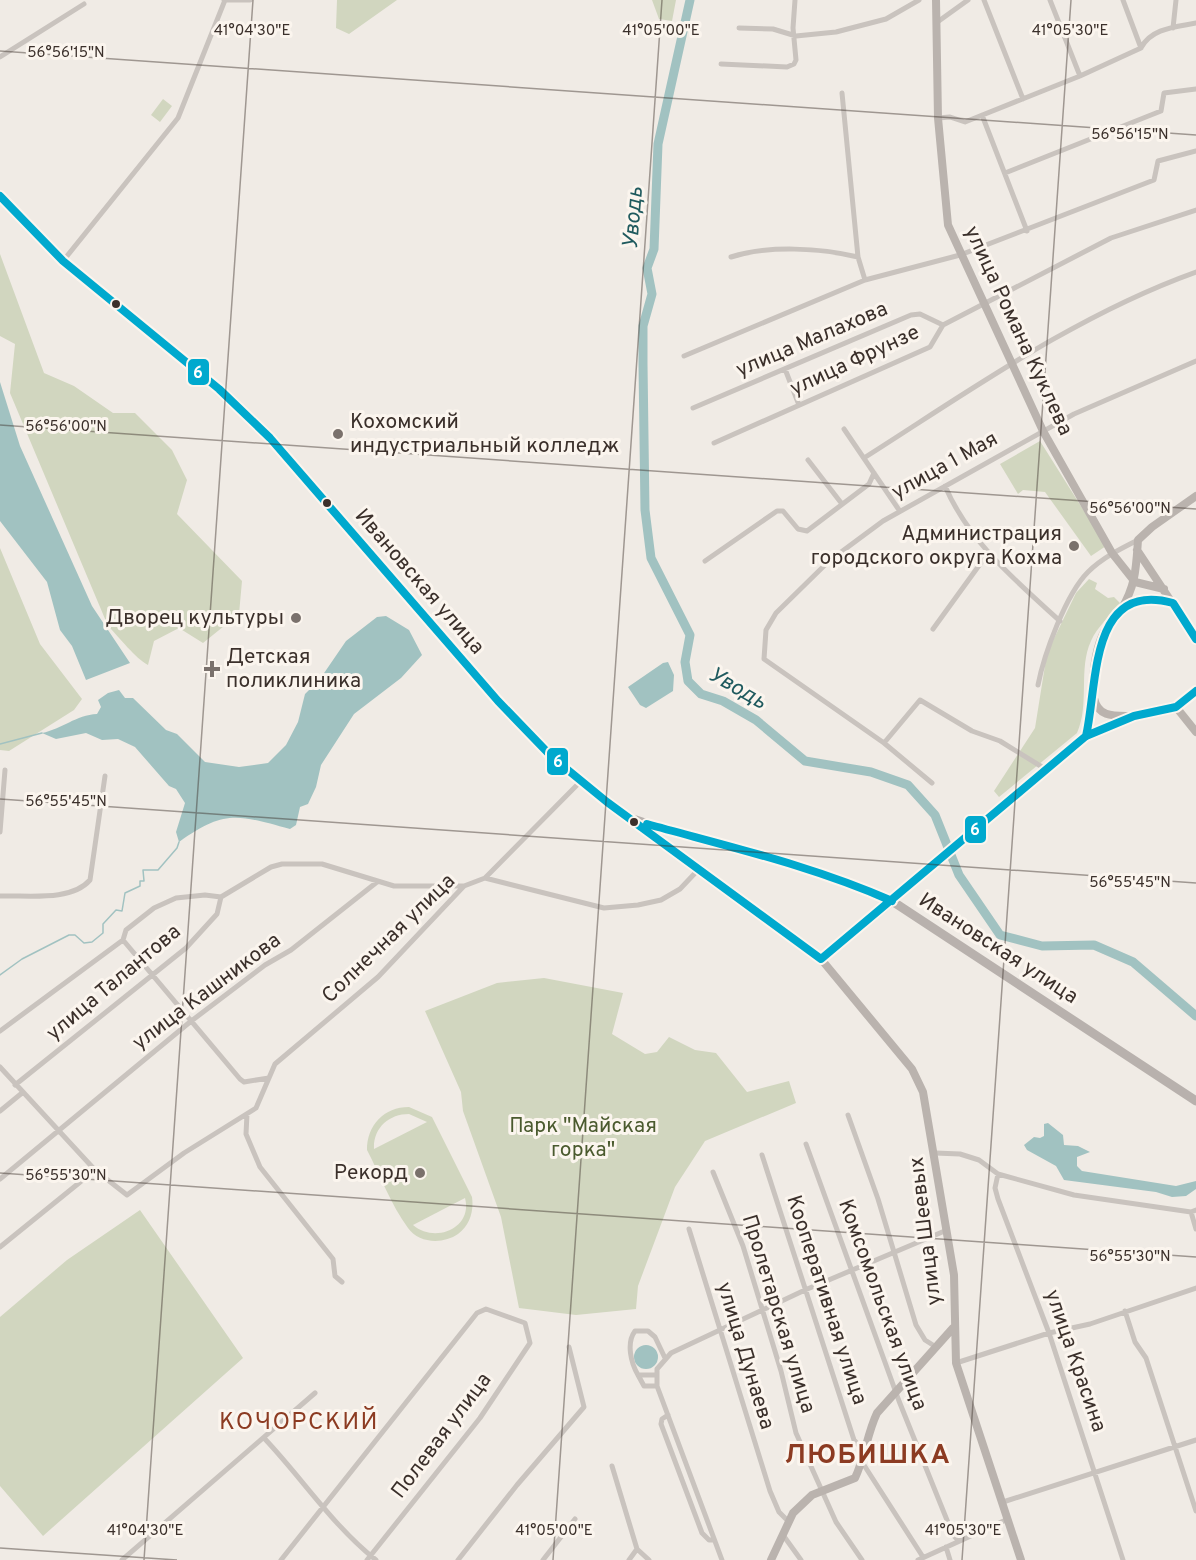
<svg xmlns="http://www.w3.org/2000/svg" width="1196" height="1560" font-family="Overpass,sans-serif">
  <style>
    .green { fill: #d1d6bf; fill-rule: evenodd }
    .water { fill: #a1c2c1 }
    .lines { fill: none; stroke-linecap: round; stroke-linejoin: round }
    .stream { stroke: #a1c2c1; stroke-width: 1.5 }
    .river { stroke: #a1c2c1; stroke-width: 9 }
    .street { stroke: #c9c3be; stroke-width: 5 }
    .secondary { stroke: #bab3ae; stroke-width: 8 }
    .primary { stroke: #b8b1ad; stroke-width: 9 }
    .bus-1-casing { stroke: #fbf5ee; stroke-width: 12 }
    .bus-1 { stroke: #00a9ce; stroke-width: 8 }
    .ticks { fill: none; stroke: #3b302b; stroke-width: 1.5; stroke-opacity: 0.45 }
    .bus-dot { fill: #3b302b; stroke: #fbf5ee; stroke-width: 2 }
    .poi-dot { fill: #7a716c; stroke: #fbf5ee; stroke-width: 2 }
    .labels { text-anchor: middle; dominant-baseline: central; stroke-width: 6; stroke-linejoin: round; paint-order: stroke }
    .street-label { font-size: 21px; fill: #3b302b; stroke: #fbf5ee }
    .poi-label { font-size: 21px; fill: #3b302b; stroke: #fbf5ee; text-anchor: end }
    .park-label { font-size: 21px; fill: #4a5a2e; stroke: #fbf5ee }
    .water-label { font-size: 22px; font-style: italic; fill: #1f5a5e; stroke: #fbf5ee }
    .quarter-label { font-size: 24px; letter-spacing: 1.5px; fill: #8c3b22; stroke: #fbf5ee }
    .district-label { font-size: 27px; font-weight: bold; letter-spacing: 1.5px; fill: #8c3b22; stroke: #fbf5ee }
    .ticks-label { font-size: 15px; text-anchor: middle; fill: #3b302b; stroke: #fbf5ee; stroke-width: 6; stroke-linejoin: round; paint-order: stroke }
    .line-badge { stroke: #fbf5ee; stroke-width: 2 }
    .badge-label { font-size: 16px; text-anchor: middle; font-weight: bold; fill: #fff }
  </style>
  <rect width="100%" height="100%" fill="#f0ebe5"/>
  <path class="green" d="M337 0H397L349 34 336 28Z
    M652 0H676L672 21 659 19Z
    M163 99 172 106 160 122 151 115Z
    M0 254 44 373 74 386 113 413H135L172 450 187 480 177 514 242 581 239 614 203 643 179 628 154 641 148 665C135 658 120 638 108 626L10 393 15 344 0 336Z
    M1040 441 1106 546 1091 556 1045 492 1023 490 1018 494 1000 464Z
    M0 548 40 644 82 699 74 710 9 751 0 750Z
    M1089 579 1097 583 1095 589 1108 598 1114 597 1120 603C1111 615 1097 627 1091 641 1078 669 1090 704 1077 733L999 797 994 791 1035 728 1047 653 1076 593Z
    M544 978 623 993 612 1034 645 1054 657 1052 669 1037 695 1050 716 1053 747 1092 789 1081 796 1103 705 1141 675 1187 638 1286 636 1309 576 1315 519 1308 501 1217 463 1111 461 1092 425 1011 497 983Z
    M409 1107 432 1117 472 1197C474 1211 470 1225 458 1234 444 1244 419 1244 408 1228 391 1205 380 1175 367 1150 367 1125 384 1107 409 1107ZM409 1114 427 1122 374 1149C373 1128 389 1114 409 1114ZM465 1198C473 1228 435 1244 413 1225Z
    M140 1210 243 1358 43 1536 0 1486V1317L67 1260Z"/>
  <path class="water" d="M0 382 20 446 92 606 130 663 86 680 72 646 60 630 47 582 0 521Z
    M386 616 409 630 422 655 401 678 354 714 321 765 316 787 308 804 300 807 296 825 290 829C238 815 225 809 179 842L176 832 185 803 176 789 169 786 135 747 118 739 102 740 86 733 56 739 42 733C62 729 76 715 97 714L101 707 98 700 108 693 119 690 125 698H133L166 730 177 734 205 762 239 767 268 763 286 745 298 722 305 694 320 679 346 641 377 617Z
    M668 662 674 675 673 691 646 708 640 705 628 687 663 663Z
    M1048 1123 1063 1135 1064 1145 1078 1146 1090 1152 1077 1157V1166L1082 1171 1176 1186 1196 1181V1189L1186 1196 1172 1197 1156 1192 1064 1180 1056 1166 1027 1150 1024 1145 1034 1137 1040 1138 1044 1136V1124Z
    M634 1357a12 12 0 1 1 24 0a12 12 0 1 1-24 0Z"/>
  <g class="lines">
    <path class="stream" d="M0 744 42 733
      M0 975 22 959 69 935H75L84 943 92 942 103 933V924L116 910 122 911 125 893 140 886V881H144L143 870H158L177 848 179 842"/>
    <path class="river" d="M690 0 658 144 654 249 647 268 652 294 643 326V364L645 510 651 558 690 635 685 662 688 681 701 694 723 701 756 720 805 761 871 772 908 785 935 815 959 875 1000 935 1042 946 1094 945 1133 962 1196 1016"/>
    <path class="street" d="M224 0H250
      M984 0 1023 99
      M1050 0 1080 76
      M1123 0 1141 48
      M936 23 968 0
      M739 28 773 29 796 36 836 32 886 19 919 0
      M1173 28 1176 0
      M0 57 84 4
      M721 64 787 67 794 64 796 60 793 28 795 0
      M842 93 858 257
      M982 115 1027 231
      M938 118 950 117 965 122 1080 76 1141 48C1151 28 1176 27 1196 23
      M1005 173 1161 111 1164 93 1196 89
      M731 257C768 245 821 248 858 257L865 280
      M63 261 178 118 225 0
      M684 356 865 280 960 255 1154 180 1158 161 1196 151
      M785 369 799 405
      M693 408 911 315 920 314 943 325
      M844 429 899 510
      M714 443 930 347 943 325 1111 238 1196 210
      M864 458C971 390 1076 315 1196 272
      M808 460 842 504
      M945 486C969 542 1016 581 1060 621
      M705 561 777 511H783L798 529 807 531 869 484 874 473
      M933 629 983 560 992 554
      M1038 685C1044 654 1066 594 1088 572 1102 558 1120 549 1138 540
      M884 743 920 700 972 731 1000 741 1047 770
      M932 783 884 743 764 659 766 630 776 613 829 561 883 521 1074 414 1196 361
      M0 832 5 770
      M485 878 604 908 638 905 661 900 680 889 698 870
      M0 896C27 895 71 902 90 880L105 776
      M123 940 240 1079 244 1082 269 1078
      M0 1031 123 940 126 930 154 908 176 898 205 895 221 897 271 867 282 864H322L394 886H464
      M0 1067 95 1170
      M15 1085 186 948 217 914 221 897
      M0 1111 22 1093
      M247 1114 246 1134 260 1167 333 1259 335 1276 342 1282
      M848 1115 878 1199 916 1325 925 1340 936 1347
      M806 1144 899 1401 953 1535 959 1541
      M935 1153 960 1154 979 1160 998 1174 1074 1195 1191 1212 1196 1210
      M762 1155 854 1440 865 1452
      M713 1172 743 1246 781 1371 796 1433 836 1522 862 1560
      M998 1174 995 1188 998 1199 1049 1333 1123 1560
      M0 1179 190 1022 265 965 291 950 377 882
      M1191 1212 1196 1229
      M689 1229 770 1491 779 1512 789 1522
      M0 1247 95 1170 127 1195 184 1153 256 1108 275 1064 378 977 464 886 485 878 580 782
      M1125 1311 1135 1342 1146 1358 1196 1511
      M956 1363 1049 1333 1090 1324 1196 1288
      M638 1375 644 1386H657
      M656 1375H638C631 1363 626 1343 635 1331H648L655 1337 665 1358
      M668 1415 662 1419 661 1424 702 1533 709 1540H713
      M264 1438C302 1478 333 1526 376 1560
      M862 1462 923 1557
      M612 1466 637 1549 649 1560
      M1003 1502 1196 1440
      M783 1535 801 1560
      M946 1547 950 1560
      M122 1560 315 1393
      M281 1560 477 1313 486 1309 525 1323 530 1343 480 1418 367 1560
      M458 1560 517 1485 584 1407 569 1347
      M543 1560 575 1519
      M629 1560 637 1549
      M722 1560 657 1386V1369L671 1353 805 1290 947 1230
      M918 1560 1008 1519"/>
    <path class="secondary" d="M936 0 938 118 948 225 1043 431 1112 553 1135 582 1164 589
      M1137 550 1196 639
      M1124 607C1141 595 1155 598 1173 603
      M1094 698C1098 717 1113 716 1129 716
      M1176 707 1196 732
      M1086 736C1095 703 1089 667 1102 636 1106 626 1115 618 1121 610 1136 585 1136 568 1138 540L1152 527 1196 496
      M892 901 1086 736 1134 716 1176 707 1196 691
      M821 959 912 1069 923 1092 954 1275 956 1363 1021 1560
      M771 1560 793 1513 812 1495 855 1478C865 1457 867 1434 877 1413L953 1328"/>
    <path class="primary" d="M0 196 63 261 219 389 270 438 498 701 552 757 607 802 821 959 892 901
      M636 820C679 835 723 844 766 856 810 868 851 883 892 901L1196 1101"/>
    <defs>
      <path id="bus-1" d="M0 196 63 261 219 389 270 438 498 701 552 757 607 802 821 959 1086 736 1134 716 1176 707 1196 691
        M1086 736C1098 684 1089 580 1173 603L1196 639
        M647 824C730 847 813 866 892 901"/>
    </defs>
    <use href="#bus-1" class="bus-1-casing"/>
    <use href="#bus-1" class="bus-1"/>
  </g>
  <path class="ticks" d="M0 51 1196 135M0 425 1196 509M0 799 1196 883M0 1173 1196 1257M0 1548 177 1560M144 1560 253 0M553 1560 662 0M962 1560 1071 0"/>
  <g class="bus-dot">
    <circle cx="116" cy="304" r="5"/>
    <circle cx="327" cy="503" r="5"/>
    <circle cx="634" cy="822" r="5"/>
  </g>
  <g class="poi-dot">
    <circle cx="338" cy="434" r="6"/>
    <circle cx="1074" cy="546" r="6"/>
    <circle cx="296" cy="618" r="6"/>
    <path d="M209 660h6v6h6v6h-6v6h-6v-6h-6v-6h6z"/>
    <circle cx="420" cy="1173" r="6"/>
  </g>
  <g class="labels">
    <g class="street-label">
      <text transform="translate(1018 331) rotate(65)">улица Романа Куклева</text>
      <text transform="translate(812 340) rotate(-23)">улица Малахова</text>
      <text transform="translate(855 361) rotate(-25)">улица Фрунзе</text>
      <text transform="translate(945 466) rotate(-29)">улица 1 Мая</text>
      <text transform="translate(419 582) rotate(49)">Ивановская улица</text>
      <text transform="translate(389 939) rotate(-44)">Солнечная улица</text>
      <text transform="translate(998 949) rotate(33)">Ивановская улица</text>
      <text transform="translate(114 983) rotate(-40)">улица Талантова</text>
      <text transform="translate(207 992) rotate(-37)">улица Кашникова</text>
      <text transform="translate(926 1231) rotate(-97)">улица Шеевых</text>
      <text transform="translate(826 1300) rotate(72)">Кооперативная улица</text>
      <text transform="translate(882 1305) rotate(70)">Комсомольская улица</text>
      <text transform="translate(778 1314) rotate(73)">Пролетарская улица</text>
      <text transform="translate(745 1356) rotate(73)">улица Дунаева</text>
      <text transform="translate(1075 1361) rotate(71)">улица Красина</text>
      <text transform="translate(442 1436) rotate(-53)">Полевая улица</text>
    </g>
    <g class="poi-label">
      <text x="350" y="422" text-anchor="start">Кохомский<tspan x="350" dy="24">индустриальный колледж</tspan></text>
      <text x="1062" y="534">Администрация<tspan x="1062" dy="24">городского округа Кохма</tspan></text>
      <text x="284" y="618">Дворец культуры</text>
      <text x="226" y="657" text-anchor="start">Детская<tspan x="226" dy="24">поликлиника</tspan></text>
      <text x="408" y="1173">Рекорд</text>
    </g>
    <g class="park-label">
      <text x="583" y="1126">Парк "Майская<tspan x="583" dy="24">горка"</tspan></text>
    </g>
    <g class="water-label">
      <text transform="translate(634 218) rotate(-85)">Уводь</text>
      <text transform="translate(737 689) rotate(30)">Уводь</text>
    </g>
    <g class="quarter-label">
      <text x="299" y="1423">КОЧОРСКИЙ</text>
    </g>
    <g class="district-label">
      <text x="868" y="1456">ЛЮБИШКА</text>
    </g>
  </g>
  <g class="ticks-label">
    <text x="252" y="35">41°04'30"E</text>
    <text x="661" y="35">41°05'00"E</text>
    <text x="1070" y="35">41°05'30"E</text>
    <text x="66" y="57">56°56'15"N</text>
    <text x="1130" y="139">56°56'15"N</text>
    <text x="66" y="431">56°56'00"N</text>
    <text x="1130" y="513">56°56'00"N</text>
    <text x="66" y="806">56°55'45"N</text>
    <text x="1130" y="887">56°55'45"N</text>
    <text x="66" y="1180">56°55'30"N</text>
    <text x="1130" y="1261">56°55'30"N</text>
    <text x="145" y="1535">41°04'30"E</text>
    <text x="554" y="1535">41°05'00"E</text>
    <text x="963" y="1535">41°05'30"E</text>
  </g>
  <g class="line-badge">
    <rect x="187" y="358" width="23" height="28" rx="6" fill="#00a9ce"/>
    <rect x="546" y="747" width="23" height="29" rx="6" fill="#00a9ce"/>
    <rect x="964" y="815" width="23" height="29" rx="6" fill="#00a9ce"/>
  </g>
  <g class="badge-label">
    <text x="198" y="378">6</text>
    <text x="558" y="767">6</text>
    <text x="975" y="835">6</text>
  </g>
</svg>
